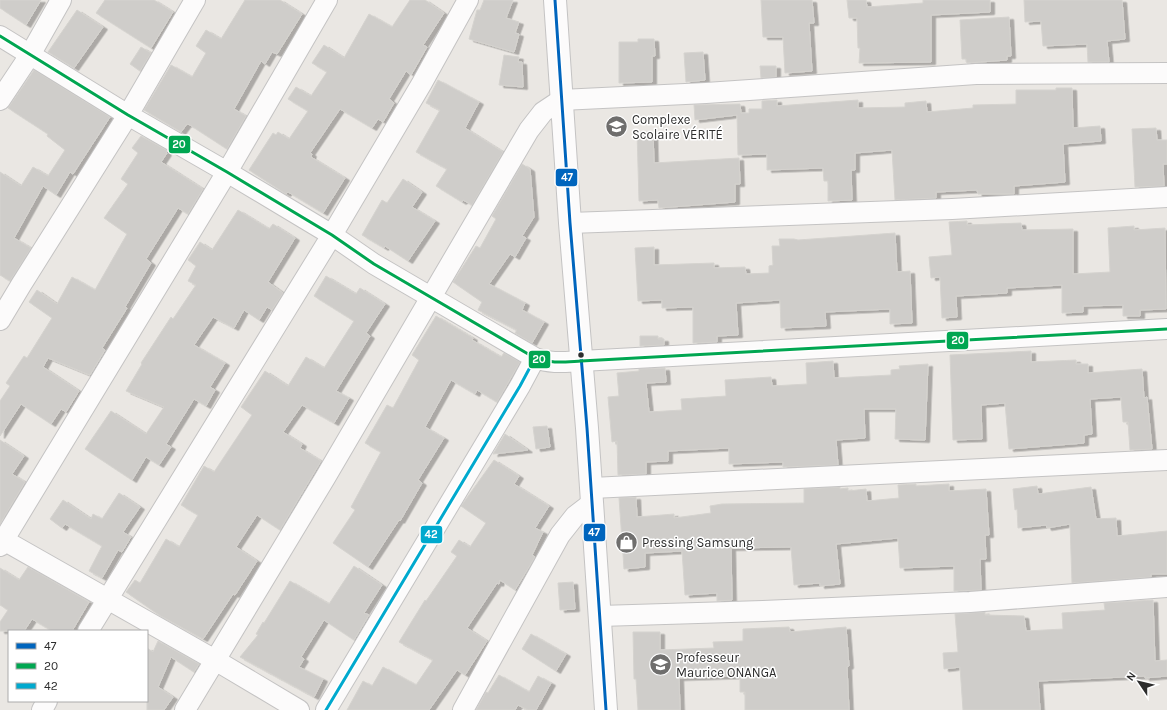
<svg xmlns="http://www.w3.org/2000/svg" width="1167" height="710" font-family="Karla,sans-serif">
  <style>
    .building { fill: #cfcdca; stroke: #d5d3cf; filter: url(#shadow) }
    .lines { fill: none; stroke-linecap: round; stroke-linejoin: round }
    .street-casing { stroke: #c4c3c3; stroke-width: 22 }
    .secondary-casing { stroke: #c4c3c3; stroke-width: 24 }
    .street { stroke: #fcfbfb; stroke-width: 20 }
    .secondary { stroke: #fcfbfb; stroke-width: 22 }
    .bus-1-casing { stroke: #fff; stroke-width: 6 }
    .bus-2-casing { stroke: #fff; stroke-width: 6 }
    .bus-3-casing { stroke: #fff; stroke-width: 6 }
    .bus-1 { stroke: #0065bd; stroke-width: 3 }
    .bus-2 { stroke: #00a651; stroke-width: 3 }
    .bus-3 { stroke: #00a9ce; stroke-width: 3 }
    .bus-dot { fill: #2d2d2d; stroke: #fff; stroke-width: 1.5 }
    .labels { text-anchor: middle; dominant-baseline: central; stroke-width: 3; stroke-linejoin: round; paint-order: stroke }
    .poi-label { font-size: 13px; fill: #2d2d2d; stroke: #fff; text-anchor: start }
    .line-badge { stroke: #fff; stroke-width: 1.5 }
    .badge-label { font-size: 11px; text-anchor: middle; font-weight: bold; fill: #fff }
  </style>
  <defs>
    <filter id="shadow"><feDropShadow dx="4.5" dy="2.5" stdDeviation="0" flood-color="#0004"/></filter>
  </defs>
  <rect width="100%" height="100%" fill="#eae7e3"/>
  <path class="building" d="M0 0H41L26 25 0 8Z
    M105 0H154L173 12 151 48 96 13Z
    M245 0H280L302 14 277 54 272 52 265 64 261 61 234 109 246 116 227 149 190 125 187 124 181 132 144 110 171 65 192 77 206 53 196 46 206 30 221 39Z
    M410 0H425L444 13 423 45 427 47 411 75 406 71 389 99 394 103 383 122 378 119 372 128 340 109 310 153 312 154 311 157 345 178 323 213 288 192 286 194 249 170 273 133 276 135 278 132 289 139 308 111 288 99 296 87 311 96 327 72 312 63 324 45 344 58 369 14 392 27Z
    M484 0H513L506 18 519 22 515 33 519 34 514 52 469 39 477 10H480Z
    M761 0H812L814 23H809L812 71 785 73 783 37H763Z
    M847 0H866L867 7 923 3V0H990V12L931 15V62L859 63 860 48H858L857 18H849Z
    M1024 0H1122L1125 39 1107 41 1109 62H1088L1087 44 1043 46 1041 21 1025 22Z
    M77 10 103 27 74 68 48 52Z
    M1009 17 1011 56H1007V60L967 63 966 59H962L960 20Z
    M638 39H654L655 56H652V82L619 83V42H638Z
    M141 47 151 53 140 71 130 64Z
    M703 52 705 80 686 82 684 53Z
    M504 55 519 57 518 62H522L523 87 499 85Z
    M760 66H776V77L761 78Z
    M34 70 110 117 73 174 70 172 56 195 43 186 14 238 31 248 10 281 0 275V172L21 186 33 167 48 176 65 150 47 136 48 134 8 108Z
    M438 80 479 102 465 128 503 152 472 205 463 200 462 202 436 186 447 169 416 152 440 110 426 103Z
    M1056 88H1072L1073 128 1100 126 1101 141 1063 144 1065 182 1014 186V194H978L977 190 936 192V198L895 200 892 150 855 153V170H851L852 200 828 201V181H824L823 168 767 170V154L738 155 737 115 695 120 694 105 740 104 741 113H749V109H762V101L777 100V106L858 100V108L905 107V103L926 101 927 112 973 108V105L1016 104V90H1056Z
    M1156 128 1157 140H1167V164H1163L1164 186 1135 187 1132 129Z
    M637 132H653L654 163 739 158 740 184H735V202L659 208 658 200 639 201Z
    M141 136 168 151 166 153H167L161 162 203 189 188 214 178 208 146 259 151 263 125 307 127 308 102 348 105 350 90 375 48 358 43 367 79 391 66 412 61 409 51 424 21 404 0 436V401L10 386 6 383 24 356 27 358 52 318 29 302 37 290 57 304 72 277 95 290 127 234 104 218 128 184 121 179 138 153 132 148Z
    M522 164 530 169 534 217 522 236 526 238 515 257 510 254 489 284 525 303 522 310 544 322 532 343 515 333 517 330 478 310 482 302 453 282 476 246 480 248 496 219 492 216Z
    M403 179 422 192 412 207 435 221 408 261 385 246 384 248 362 235 382 200 387 203Z
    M238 210 269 229 273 224 295 238 268 282 283 293 272 310 267 307 259 320 244 310 234 328 213 317 194 345 225 363 210 387 215 390 206 406 194 399 166 444 171 447 159 465 146 457 132 480 85 449 111 411 146 434 164 407 126 391 142 364 141 363 171 317 173 319 196 285 188 281 196 266 188 260 200 242 212 250Z
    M967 221V225L1021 223 1022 230 1073 229V274L1110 272 1108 228 1134 226V230L1165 228 1166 309 1140 310V316H1123V305L1083 306V312L1062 313V285L1007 288V293L956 296 957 317 942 318 940 277 931 278 929 257 952 255 949 222Z
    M895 233 897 272 910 271 912 323 890 324V309L825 312 826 326 781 328 780 300 736 303 738 335 717 336V342L693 343V307L662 308V300L638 301 635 248 654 247V265L714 263V268L745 267 746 274 769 273V266L773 265 772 246H780L779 239H794L798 240Z
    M326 276 356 294 360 288 385 304 366 333 370 336 336 391 349 398 334 423 302 405 283 432 302 444 300 448 321 461 280 530 257 515 236 547 257 561 235 595 233 594 203 639 159 615 126 592 135 580 140 583 166 539 179 547 198 515 181 505 204 466 214 472 252 415 241 407 265 371 288 386 306 357 324 368 354 321 314 296Z
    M436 316 473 338 472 340 501 357 504 353 520 362 497 402 477 390 475 394 451 380 425 427 444 438 418 480 422 483 400 521 399 520 368 567 333 543 355 510 351 507 381 452 365 443 387 405 393 408 419 360 412 355Z
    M640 336H658V339H664V345L640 346Z
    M1031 351V362L1076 360V364H1088V373L1142 369 1144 398 1147 397 1152 449 1130 450 1128 422H1123L1121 397 1090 399 1092 434 1084 435V443L1009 449 1005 403 981 405 982 439 953 440 950 355Z
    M833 361 834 378 891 375V370L900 369 899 366 928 364 925 440 895 439 896 409H864L865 438 836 440 838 465 783 467V462L729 464V448L668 451V461L646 462V474L618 475 617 441 612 442 608 397 619 396 617 373 639 371V369L665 368 666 382 646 383 649 412 682 410 681 399 726 396 725 380 771 377 772 386 807 384 806 363Z
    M547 426 550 447 536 449 533 427Z
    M505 434 528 450 493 454Z
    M0 440 24 456 12 474 25 482 0 524Z
    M494 460 519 476 514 484 549 506 535 528 543 532 532 555 535 557 515 590 500 580 499 584 497 583 467 628 487 641 465 675 457 670 429 710H347L363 681 372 686 383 667 416 685 433 660 399 642 425 600 426 601 457 556 451 552 459 540 470 547 486 523 461 506Z
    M916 484V486L949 484V491L986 489 989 535H985L986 559H980L981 590 954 591V566L900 568 898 538 836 544 840 584 820 586V583L794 585 791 547 731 548 732 600 717 601V593L685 595 682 551 645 553V567L624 569 619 498 636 497 637 517 674 514V518L711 513 710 506 722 504 804 503V489L840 487V489L848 488V491L866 489 867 501 899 498 898 485Z
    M1037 486 1038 494 1091 487 1096 519 1116 518 1117 536 1167 531V574H1151V577L1072 583 1070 524 1047 528 1046 525 1018 528 1017 509 1015 510 1013 489Z
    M119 493 140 507 123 532 131 537 122 552 118 550 102 578 89 571 102 546 65 524 62 528 50 519 63 500 91 519 93 514 102 519Z
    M354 566 382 585 364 613 369 615 354 640 324 620 301 657 304 659 299 667 323 679 314 697 240 657 258 635 256 634 263 622 264 623 290 581 329 604Z
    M28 567 89 602 72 631H52L32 619 24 631H0V622L8 610 0 605V568L19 580Z
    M573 582 575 609 560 610 558 583Z
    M1153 600 1155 661 1167 660V676L1145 678V676L1038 681 1040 710H963L960 667 944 669 943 653 958 652 955 614 985 612V615L1024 616 1026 631 1063 629 1062 613 1105 610 1104 603Z
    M789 627 790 632 846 627 849 666 847 667 849 710H745V692H740V676L679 678 680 710H638L636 679H634L633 632H660V650L714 648 713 642 743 641V629Z
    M531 634 566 654 556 671 522 649Z
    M158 641 199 664 194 672 171 657 158 687 173 697 164 710H147V648L153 652Z
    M499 675 529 692 538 676 551 683 536 710H528L518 705 515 710H476L486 692 488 693Z"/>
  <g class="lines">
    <defs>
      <path id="street" d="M0 36 128 115 227 172 332 235 374 264 535 358C551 364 564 362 581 361L1167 329
        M0 100 30 55 61 0
        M570 223 952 209 1167 197
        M0 320 21 285 128 115 195 0
        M592 488 1167 460
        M0 538 215 660 299 710
        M0 546 227 172 327 0
        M600 616 763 611 970 602 1167 587
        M88 631 332 235 422 83 468 0
        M42 710 47 701
        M185 710 325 478 529 130 543 112 561 100 706 93 976 74 1167 73
        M326 710 520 386 535 358
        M463 710 560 535 575 516 592 503"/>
      <path id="secondary" d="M555 0 570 223 587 428 606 710"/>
    </defs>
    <use href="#street" class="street-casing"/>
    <use href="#secondary" class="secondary-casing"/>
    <use href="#street" class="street"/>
    <use href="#secondary" class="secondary"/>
    <defs>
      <path id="bus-1" d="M555 0 570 223 587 428 606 710"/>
      <path id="bus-2" d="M0 36 128 115 227 172 332 235 374 264 535 358C551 364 564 362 581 361L1167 329"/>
      <path id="bus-3" d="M326 710 520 386 535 358"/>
    </defs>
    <use href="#bus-1" class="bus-1-casing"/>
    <use href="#bus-2" class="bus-2-casing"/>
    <use href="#bus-3" class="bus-3-casing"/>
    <use href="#bus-1" class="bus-1"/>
    <use href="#bus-2" class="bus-2"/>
    <use href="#bus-3" class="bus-3"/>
  </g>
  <defs>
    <symbol id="school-disc" viewBox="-11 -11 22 22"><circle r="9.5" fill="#6f6e6d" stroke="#fff"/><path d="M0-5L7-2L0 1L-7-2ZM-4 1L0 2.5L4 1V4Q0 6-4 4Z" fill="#fff"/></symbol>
    <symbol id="shop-disc" viewBox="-11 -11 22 22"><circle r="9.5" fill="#6f6e6d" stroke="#fff"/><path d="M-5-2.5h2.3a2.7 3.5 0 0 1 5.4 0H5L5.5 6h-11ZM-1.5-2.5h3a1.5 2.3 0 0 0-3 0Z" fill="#fff"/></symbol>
  </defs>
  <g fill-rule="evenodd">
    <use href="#school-disc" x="604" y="114" width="25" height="25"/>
    <use href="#shop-disc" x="614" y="530" width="25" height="25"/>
    <use href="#school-disc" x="648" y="652" width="25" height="25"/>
  </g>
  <circle class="bus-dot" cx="581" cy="355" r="3.5"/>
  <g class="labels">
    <g class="poi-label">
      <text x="632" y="119">Complexe<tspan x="632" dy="15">Scolaire VÉRITÉ</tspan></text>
      <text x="642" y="542">Pressing Samsung</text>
      <text x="676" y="657">Professeur<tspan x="676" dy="15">Maurice ONANGA</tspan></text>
    </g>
  </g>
  <g class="line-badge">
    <rect x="168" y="135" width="23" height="19" rx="4" fill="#00a651"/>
    <rect x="555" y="168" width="23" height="19" rx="4" fill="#0065bd"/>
    <rect x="946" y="331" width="23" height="19" rx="4" fill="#00a651"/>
    <rect x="528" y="350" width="23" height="19" rx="4" fill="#00a651"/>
    <rect x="583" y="523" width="23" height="19" rx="4" fill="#0065bd"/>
    <rect x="420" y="525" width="23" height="19" rx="4" fill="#00a9ce"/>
  </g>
  <g class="badge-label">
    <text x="179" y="148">20</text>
    <text x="567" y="181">47</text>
    <text x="958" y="344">20</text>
    <text x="539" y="363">20</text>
    <text x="594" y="536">47</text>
    <text x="431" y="538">42</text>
  </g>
  <rect x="8" y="630" width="140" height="72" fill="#ffffff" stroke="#ababab"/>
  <rect x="16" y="643" width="20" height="6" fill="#0065bd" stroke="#ababab"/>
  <text x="44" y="650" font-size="12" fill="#2d2d2d">47</text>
  <rect x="16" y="663" width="20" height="6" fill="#00a651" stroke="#ababab"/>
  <text x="44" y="670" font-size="12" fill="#2d2d2d">20</text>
  <rect x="16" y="683" width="20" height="6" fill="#00a9ce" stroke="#ababab"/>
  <text x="44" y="690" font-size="12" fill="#2d2d2d">42</text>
  <g transform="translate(1139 682) rotate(305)" stroke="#ffffff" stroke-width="3" paint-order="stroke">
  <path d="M0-3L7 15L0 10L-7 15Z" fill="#2d2d2d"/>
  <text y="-6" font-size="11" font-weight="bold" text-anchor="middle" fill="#2d2d2d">N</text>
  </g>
</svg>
